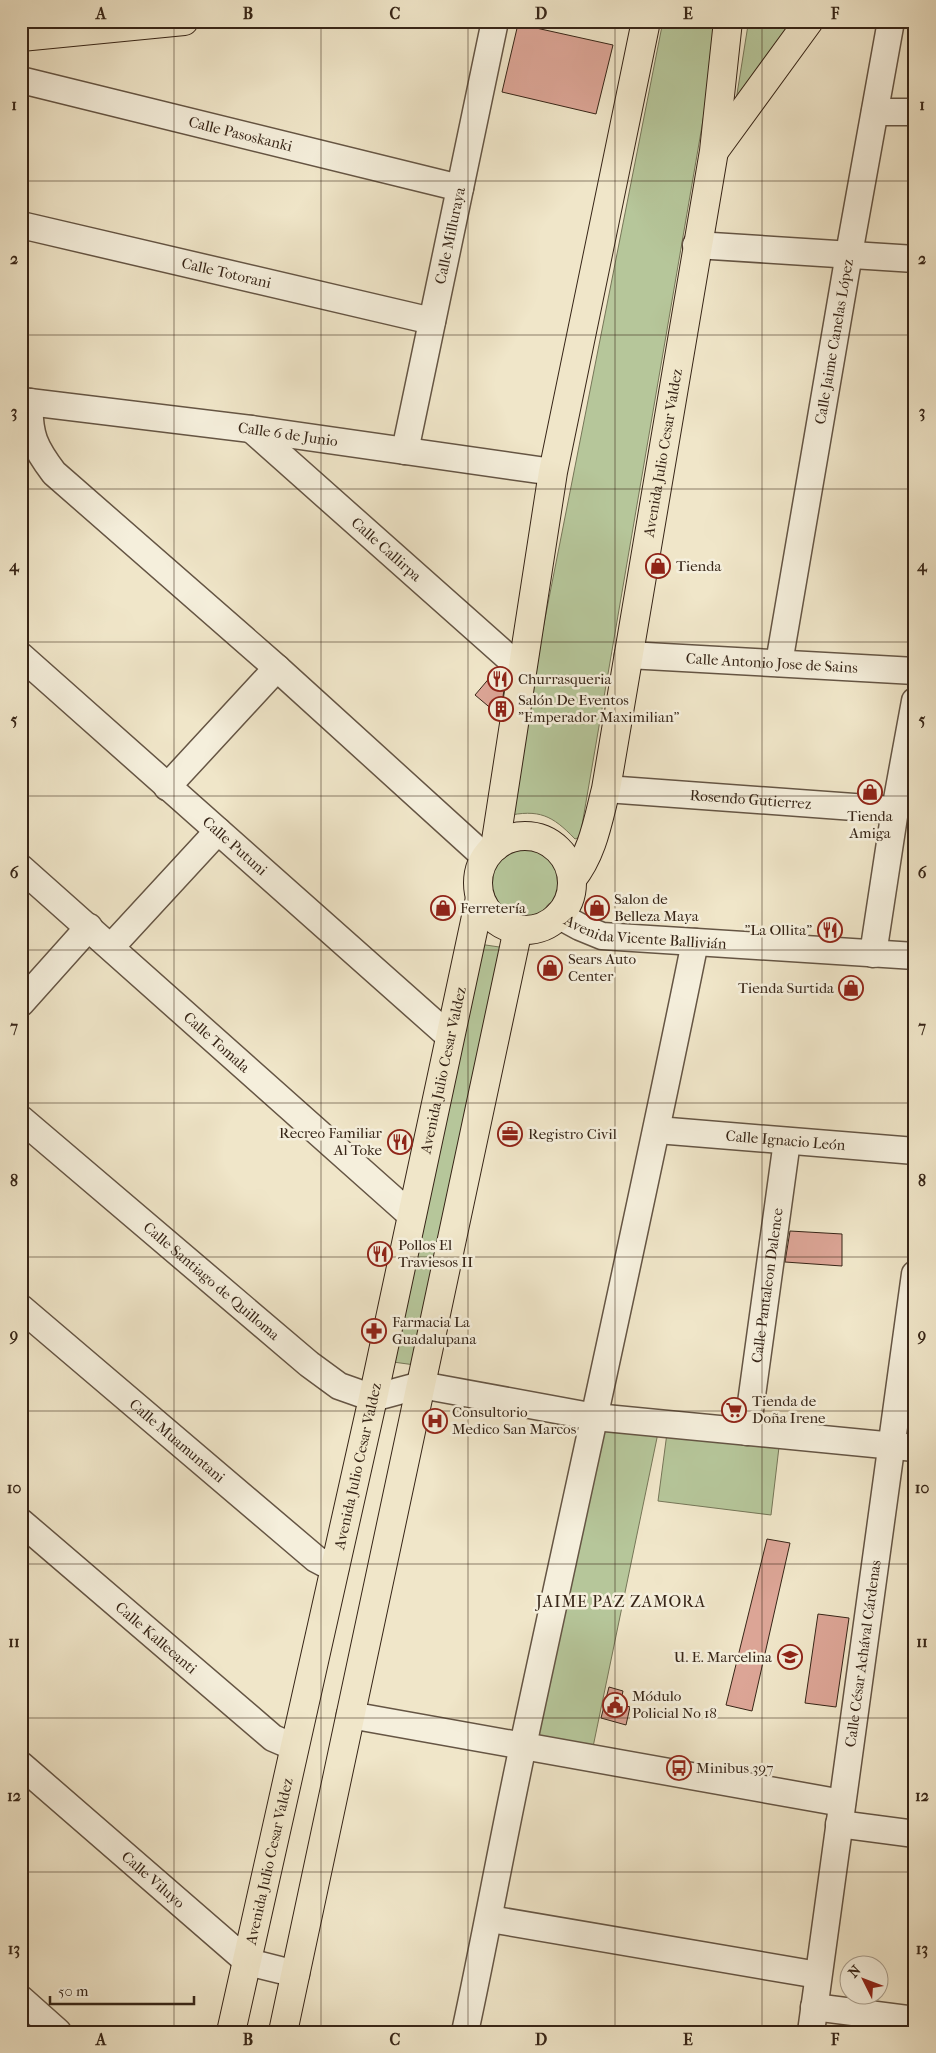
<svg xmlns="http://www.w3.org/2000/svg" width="936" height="2053" font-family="'IM FELL French Canon',serif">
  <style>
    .green { fill: #b6c69a; stroke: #767658 }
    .building { fill: #dca596; stroke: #372517 }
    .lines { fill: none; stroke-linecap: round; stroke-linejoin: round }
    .minor-casing { stroke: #655544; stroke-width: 29 }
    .major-casing { stroke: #372517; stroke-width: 30 }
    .minor { stroke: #f5efdc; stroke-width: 26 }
    .major { stroke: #f0e6c9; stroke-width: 28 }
    .grid { fill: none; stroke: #372517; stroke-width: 1; stroke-opacity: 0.55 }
    .labels { text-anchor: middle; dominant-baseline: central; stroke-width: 5; stroke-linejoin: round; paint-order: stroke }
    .street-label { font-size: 15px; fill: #372517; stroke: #f5efdc }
    .poi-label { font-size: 15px; fill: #372517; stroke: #f5efdc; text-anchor: start }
    .neighbourhood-label { font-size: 16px; letter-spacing: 1px; fill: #372517; stroke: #f5efdc }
    .neatline { fill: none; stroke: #372517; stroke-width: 2 }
    .grid-label { font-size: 16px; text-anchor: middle; font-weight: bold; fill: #372517 }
  </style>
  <rect width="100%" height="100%" fill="#f0e6c9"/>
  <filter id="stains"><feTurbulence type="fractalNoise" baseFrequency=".004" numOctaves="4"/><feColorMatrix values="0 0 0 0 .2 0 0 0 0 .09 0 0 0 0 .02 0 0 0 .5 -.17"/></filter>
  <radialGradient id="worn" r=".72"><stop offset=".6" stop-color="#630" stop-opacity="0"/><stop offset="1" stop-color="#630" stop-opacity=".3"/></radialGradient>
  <path class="green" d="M663 21H720L580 837 575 839C552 815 539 809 506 816Z
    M757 21H796L734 113 748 25Z
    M489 882a35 35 0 1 1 70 0a35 35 0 1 1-70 0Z
    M479 944 506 948 415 1365 393 1362Z
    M606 1427 658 1433 593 1747 535 1736Z
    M667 1433 779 1447 771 1515 658 1501Z"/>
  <path class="building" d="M518 24 613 45 596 114 502 92Z
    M497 669 506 677 500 716 475 695Z
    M790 1231 842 1234V1266L785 1262Z
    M767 1539 790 1543 752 1711 726 1705Z
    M818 1614 849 1618 836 1707 805 1703Z
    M609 1687 623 1691 620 1704 630 1707 626 1725 601 1718Z"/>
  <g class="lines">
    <defs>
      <g id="minor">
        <path id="s1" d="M21 80 460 188"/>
        <path d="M875 112H915"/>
        <path id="s2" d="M21 225 432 321"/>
        <path d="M696 245 915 259"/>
        <path id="s3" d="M21 401 251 429 553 472"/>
        <path d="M30 402C28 434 35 448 54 473L277 668 485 857"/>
        <path id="s4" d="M251 429 521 669"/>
        <path id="s5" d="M405 451 495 21"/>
        <path id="s6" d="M628 655 915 671"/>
        <path id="s7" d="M21 656 449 1036"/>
        <path id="s8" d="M779 663 849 254 891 21"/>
        <path d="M167 787 277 668"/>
        <path id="s9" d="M606 789 895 810"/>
        <path id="s10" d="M21 868 412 1216"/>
        <path id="s11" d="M558 915 580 927 602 936 915 956"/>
        <path d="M111 947 218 831"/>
        <path d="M873 954 895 810 915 701"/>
        <path d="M21 1003 89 927"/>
        <path id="s12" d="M21 1119 309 1364 339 1386 373 1398 421 1385 595 1417 915 1448"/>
        <path id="s13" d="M657 1130 915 1151"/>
        <path id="s14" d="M21 1308 316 1559 335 1569"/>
        <path id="s15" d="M747 1432 787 1141"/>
        <path id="s16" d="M21 1522 273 1738 294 1747"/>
        <path d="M350 1715 842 1803"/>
        <path id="s17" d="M21 1765 248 1962 296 1974"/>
        <path d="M839 1824 915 1834"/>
        <path d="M490 1919 818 1975"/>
        <path d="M21 1999 58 2032"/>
        <path d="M814 2007 915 2020"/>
        <path d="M465 2032C486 1935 503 1838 524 1741 581 1475 641 1209 695 942"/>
        <path id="s18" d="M811 2032 915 1274"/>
      </g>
      <g id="major">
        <path d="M21 37 184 21"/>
        <path d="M715 150 809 21"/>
        <circle cx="525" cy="883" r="47"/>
        <path d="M495 847 553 472 646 21"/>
        <path id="s19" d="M572 879C593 853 598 820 606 789L714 151 728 21"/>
        <path id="s20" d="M231 2032 373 1398 480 898"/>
        <path d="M283 2032 518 929"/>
      </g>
    </defs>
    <use href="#minor" class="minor-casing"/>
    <use href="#major" class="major-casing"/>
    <use href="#minor" class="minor"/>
    <use href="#major" class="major"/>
  </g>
  <path class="grid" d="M174 21V2032M321 21V2032M468 21V2032M615 21V2032M762 21V2032M21 181H915M21 335H915M21 489H915M21 642H915M21 796H915M21 950H915M21 1103H915M21 1257H915M21 1411H915M21 1564H915M21 1718H915M21 1872H915"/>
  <defs>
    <symbol id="shop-ring" viewBox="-11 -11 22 22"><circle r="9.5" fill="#f5efdc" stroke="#8f2418" stroke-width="1.5"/><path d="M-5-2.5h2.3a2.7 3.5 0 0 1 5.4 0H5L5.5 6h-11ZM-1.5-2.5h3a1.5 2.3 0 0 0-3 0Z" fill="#8f2418"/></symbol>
    <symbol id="restaurant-ring" viewBox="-11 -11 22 22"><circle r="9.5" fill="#f5efdc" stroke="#8f2418" stroke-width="1.5"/><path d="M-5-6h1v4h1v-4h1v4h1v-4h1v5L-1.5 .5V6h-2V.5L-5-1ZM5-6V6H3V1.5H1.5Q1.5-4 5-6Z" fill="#8f2418"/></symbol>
    <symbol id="building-ring" viewBox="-11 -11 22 22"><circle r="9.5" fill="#f5efdc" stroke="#8f2418" stroke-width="1.5"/><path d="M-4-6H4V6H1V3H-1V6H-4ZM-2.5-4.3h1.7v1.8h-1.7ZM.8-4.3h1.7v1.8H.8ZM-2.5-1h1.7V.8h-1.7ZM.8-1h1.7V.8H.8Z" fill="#8f2418"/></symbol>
    <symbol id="office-ring" viewBox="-11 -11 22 22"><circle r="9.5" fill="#f5efdc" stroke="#8f2418" stroke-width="1.5"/><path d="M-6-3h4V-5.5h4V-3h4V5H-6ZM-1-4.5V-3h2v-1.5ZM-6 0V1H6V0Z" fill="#8f2418"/></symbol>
    <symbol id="pharmacy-ring" viewBox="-11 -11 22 22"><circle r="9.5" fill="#f5efdc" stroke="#8f2418" stroke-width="1.5"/><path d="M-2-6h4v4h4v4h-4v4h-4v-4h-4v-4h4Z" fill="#8f2418"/></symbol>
    <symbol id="supermarket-ring" viewBox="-11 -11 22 22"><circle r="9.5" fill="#f5efdc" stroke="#8f2418" stroke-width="1.5"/><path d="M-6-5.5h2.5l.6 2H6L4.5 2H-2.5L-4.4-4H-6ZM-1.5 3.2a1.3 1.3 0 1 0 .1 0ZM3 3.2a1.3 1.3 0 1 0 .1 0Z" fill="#8f2418"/></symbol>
    <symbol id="hospital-ring" viewBox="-11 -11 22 22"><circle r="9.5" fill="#f5efdc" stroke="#8f2418" stroke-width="1.5"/><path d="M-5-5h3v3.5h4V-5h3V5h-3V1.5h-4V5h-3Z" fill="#8f2418"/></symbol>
    <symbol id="school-ring" viewBox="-11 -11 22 22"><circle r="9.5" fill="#f5efdc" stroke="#8f2418" stroke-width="1.5"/><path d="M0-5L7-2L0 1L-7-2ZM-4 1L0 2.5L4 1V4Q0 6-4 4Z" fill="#8f2418"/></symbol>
    <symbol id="civic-ring" viewBox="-11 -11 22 22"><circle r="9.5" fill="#f5efdc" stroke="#8f2418" stroke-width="1.5"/><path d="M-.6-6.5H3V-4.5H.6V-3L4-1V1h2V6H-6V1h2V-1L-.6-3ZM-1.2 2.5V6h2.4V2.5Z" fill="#8f2418"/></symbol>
    <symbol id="bus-ring" viewBox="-11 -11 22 22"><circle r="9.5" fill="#f5efdc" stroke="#8f2418" stroke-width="1.5"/><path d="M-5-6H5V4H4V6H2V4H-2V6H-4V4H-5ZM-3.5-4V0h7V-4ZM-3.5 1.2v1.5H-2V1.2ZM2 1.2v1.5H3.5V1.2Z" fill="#8f2418"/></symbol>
  </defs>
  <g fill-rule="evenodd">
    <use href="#shop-ring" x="644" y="552" width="28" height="28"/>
    <use href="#restaurant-ring" x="486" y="665" width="28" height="28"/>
    <use href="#building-ring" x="487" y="695" width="28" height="28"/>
    <use href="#shop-ring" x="856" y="778" width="28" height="28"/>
    <use href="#shop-ring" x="429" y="894" width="28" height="28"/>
    <use href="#shop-ring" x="583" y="894" width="28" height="28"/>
    <use href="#restaurant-ring" x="816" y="916" width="28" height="28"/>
    <use href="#shop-ring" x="536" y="954" width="28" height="28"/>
    <use href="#shop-ring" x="837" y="974" width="28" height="28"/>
    <use href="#office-ring" x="496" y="1120" width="28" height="28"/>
    <use href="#restaurant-ring" x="386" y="1128" width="28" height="28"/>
    <use href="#restaurant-ring" x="366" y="1240" width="28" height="28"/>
    <use href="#pharmacy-ring" x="360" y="1317" width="28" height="28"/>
    <use href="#supermarket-ring" x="720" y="1396" width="28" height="28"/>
    <use href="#hospital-ring" x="421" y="1407" width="28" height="28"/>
    <use href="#school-ring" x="776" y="1643" width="28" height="28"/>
    <use href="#civic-ring" x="601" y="1691" width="28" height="28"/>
    <use href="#bus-ring" x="665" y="1754" width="28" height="28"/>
  </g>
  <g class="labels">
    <g class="street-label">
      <text stroke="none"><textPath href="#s1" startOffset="226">Calle Pasoskanki</textPath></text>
      <text stroke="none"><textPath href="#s5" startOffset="220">Calle Milluraya</textPath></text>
      <text stroke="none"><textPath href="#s2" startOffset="211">Calle Totorani</textPath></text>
      <text stroke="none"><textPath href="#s8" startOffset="326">Calle Jaime Canelas López</textPath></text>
      <text stroke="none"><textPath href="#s3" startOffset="269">Calle 6 de Junio</textPath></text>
      <text stroke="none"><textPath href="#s19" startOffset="438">Avenida Julio Cesar Valdez</textPath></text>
      <text stroke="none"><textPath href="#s4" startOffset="181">Calle Callirpa</textPath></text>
      <text stroke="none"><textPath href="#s6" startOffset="144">Calle Antonio Jose de Sains</textPath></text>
      <text stroke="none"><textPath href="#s9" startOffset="145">Rosendo Gutierrez</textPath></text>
      <text stroke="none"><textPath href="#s7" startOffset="286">Calle Putuni</textPath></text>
      <text stroke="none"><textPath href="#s11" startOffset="91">Avenida Vicente Ballivián</textPath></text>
      <text stroke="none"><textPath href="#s10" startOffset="262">Calle Tomala</textPath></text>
      <text stroke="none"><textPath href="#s20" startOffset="985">Avenida Julio Cesar Valdez</textPath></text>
      <text stroke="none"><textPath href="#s13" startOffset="129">Calle Ignacio León</textPath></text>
      <text stroke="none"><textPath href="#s12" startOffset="250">Calle Santiago de Quilloma</textPath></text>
      <text stroke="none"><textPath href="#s15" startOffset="148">Calle Pantaleon Dalence</textPath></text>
      <text stroke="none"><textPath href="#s14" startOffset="205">Calle Muamuntani</textPath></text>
      <text stroke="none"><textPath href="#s20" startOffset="580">Avenida Julio Cesar Valdez</textPath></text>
      <text stroke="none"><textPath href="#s16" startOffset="178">Calle Kallecanti</textPath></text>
      <text stroke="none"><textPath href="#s18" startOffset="382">Calle César Achával Cárdenas</textPath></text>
      <text stroke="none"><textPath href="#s20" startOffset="175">Avenida Julio Cesar Valdez</textPath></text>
      <text stroke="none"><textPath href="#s17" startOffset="175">Calle Viluyo</textPath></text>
    </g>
    <g class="poi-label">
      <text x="676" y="566">Tienda</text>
      <text x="518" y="679">Churrasqueria</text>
      <text x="518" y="700">Salón De Eventos<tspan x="518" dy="17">"Emperador Maximilian"</tspan></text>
      <text x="870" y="816" text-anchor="middle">Tienda<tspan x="870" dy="17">Amiga</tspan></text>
      <text x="614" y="899">Salon de<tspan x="614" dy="17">Belleza Maya</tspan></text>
      <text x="460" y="908">Ferretería</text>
      <text x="812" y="930" text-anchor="end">"La Ollita"</text>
      <text x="568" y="959">Sears Auto<tspan x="568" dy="17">Center</tspan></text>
      <text x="834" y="988" text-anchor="end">Tienda Surtida</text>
      <text x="382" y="1133" text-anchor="end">Recreo Familiar<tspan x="382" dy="17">Al Toke</tspan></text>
      <text x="528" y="1134">Registro Civil</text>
      <text x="398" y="1245">Pollos El<tspan x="398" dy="17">Traviesos II</tspan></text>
      <text x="392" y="1322">Farmacia La<tspan x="392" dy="17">Guadalupana</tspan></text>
      <text x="752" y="1401">Tienda de<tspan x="752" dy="17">Doña Irene</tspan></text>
      <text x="452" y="1412">Consultorio<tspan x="452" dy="17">Medico San Marcos</tspan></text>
      <text x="772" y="1657" text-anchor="end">U. E. Marcelina</text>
      <text x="632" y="1696">Módulo<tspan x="632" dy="17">Policial No 18</tspan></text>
      <text x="696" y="1768">Minibus 397</text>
    </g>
    <g class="neighbourhood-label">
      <text x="621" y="1601">JAIME PAZ ZAMORA</text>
    </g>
  </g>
  <rect width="936" height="2053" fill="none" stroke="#f0e6c9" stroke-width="55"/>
  <g transform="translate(864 1980) rotate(312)"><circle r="24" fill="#f5efdc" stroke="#a99e8d"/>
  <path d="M0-4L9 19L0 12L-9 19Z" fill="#8f2418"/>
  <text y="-8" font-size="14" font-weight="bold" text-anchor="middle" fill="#372517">N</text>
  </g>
  <path d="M50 1996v8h144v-8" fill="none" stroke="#372517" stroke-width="2.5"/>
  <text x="58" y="1996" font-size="15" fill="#372517" stroke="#f5efdc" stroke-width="4" paint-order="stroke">50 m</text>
  <rect x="28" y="28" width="880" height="1998" class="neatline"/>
  <g class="grid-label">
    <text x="101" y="19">A</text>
    <text x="248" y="19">B</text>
    <text x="395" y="19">C</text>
    <text x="541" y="19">D</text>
    <text x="688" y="19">E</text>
    <text x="835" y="19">F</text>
    <text x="14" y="110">1</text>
    <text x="922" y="110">1</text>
    <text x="14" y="264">2</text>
    <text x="922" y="264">2</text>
    <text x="14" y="417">3</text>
    <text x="922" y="417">3</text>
    <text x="14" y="571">4</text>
    <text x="922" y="571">4</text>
    <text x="14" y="725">5</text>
    <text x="922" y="725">5</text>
    <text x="14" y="878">6</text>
    <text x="922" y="878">6</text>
    <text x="14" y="1032">7</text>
    <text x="922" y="1032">7</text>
    <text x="14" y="1186">8</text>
    <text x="922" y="1186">8</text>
    <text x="14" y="1340">9</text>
    <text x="922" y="1340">9</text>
    <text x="14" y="1493">10</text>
    <text x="922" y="1493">10</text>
    <text x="14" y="1647">11</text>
    <text x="922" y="1647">11</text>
    <text x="14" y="1801">12</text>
    <text x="922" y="1801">12</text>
    <text x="14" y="1954">13</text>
    <text x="922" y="1954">13</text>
    <text x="101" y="2045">A</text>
    <text x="248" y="2045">B</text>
    <text x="395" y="2045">C</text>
    <text x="541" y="2045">D</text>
    <text x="688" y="2045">E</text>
    <text x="835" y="2045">F</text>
  </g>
  <rect width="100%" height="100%" filter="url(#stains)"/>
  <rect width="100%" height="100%" fill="url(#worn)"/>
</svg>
